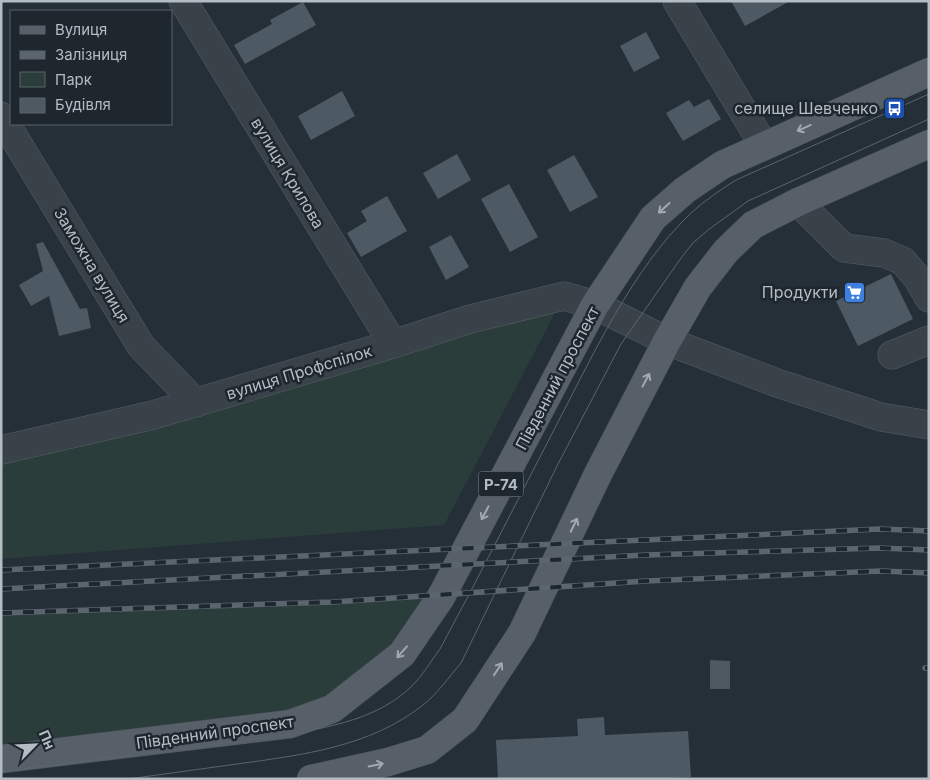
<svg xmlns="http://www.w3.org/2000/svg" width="930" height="780" font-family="Inter,sans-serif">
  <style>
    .green { fill: #2a3d3b }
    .building { fill: #4e5a63 }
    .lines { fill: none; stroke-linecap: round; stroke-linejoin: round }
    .minor-casing { stroke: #575f67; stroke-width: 29 }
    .major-casing { stroke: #424a52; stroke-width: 29 }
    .minor { stroke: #394149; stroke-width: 28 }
    .major { stroke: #576069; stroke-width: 28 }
    .tram { stroke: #5b656f; stroke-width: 1 }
    .rail-casing { stroke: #5b656f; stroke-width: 5.5 }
    .rail { stroke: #1e262e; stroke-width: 4; stroke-dasharray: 11; stroke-linecap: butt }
    .oneway { stroke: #a1aab2 }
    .labels { text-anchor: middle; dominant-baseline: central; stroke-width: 5; stroke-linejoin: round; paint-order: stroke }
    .shield { fill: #1e262e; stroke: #878f97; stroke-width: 1 }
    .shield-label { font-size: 15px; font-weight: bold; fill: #b4bcc4 }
    .poi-label { font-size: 16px; fill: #b4bcc4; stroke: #1e262e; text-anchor: end }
    .street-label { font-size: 16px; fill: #b4bcc4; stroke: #1e262e }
  </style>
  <rect width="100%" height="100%" fill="#252f38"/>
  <path class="green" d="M564 296 444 525 1 559V450Z
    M441 597 332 709 1 759V613Z"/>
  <path class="building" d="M731 1H790L745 26Z
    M303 2 316 25 245 64 234 45 272 24 270 20Z
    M646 32 660 58 634 72 620 46Z
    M342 91 355 116 311 140 298 116Z
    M709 99 721 119 683 141 666 113 689 100 694 107Z
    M457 154 471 180 438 199 423 173Z
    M574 155 598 197 570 212 547 170Z
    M509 184 538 237 510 252 481 199Z
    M387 196 407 231 361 257 347 233 367 221 361 211Z
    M451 235 469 267 446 280 429 247Z
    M43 242 80 309 87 308 91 328 59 336 49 296 31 306 19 285 43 271 36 244Z
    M891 274 913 319 858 346 836 301Z
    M710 660 730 661V689H710Z
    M604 717 605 735 688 731 691 777 653 779H498L496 740 578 736 577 719Z"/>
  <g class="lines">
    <defs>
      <path id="minor" d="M183 1 393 344
        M677 1 764 146
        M1 116 141 346 196 403
        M798 202 844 248 884 253 903 261 918 279 929 298
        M892 355 929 340
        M1 450 153 415 393 344 470 319 564 296 595 305 667 341 777 383 881 417 929 425"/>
      <path id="major" d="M1 759 290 724 332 709 402 654 441 597 595 305 653 218 685 190 722 165 929 72
        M311 779 388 762 427 750 465 720 522 633 598 474 667 341 698 287 726 251 753 225 798 202 929 144"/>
    </defs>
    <use href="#minor" class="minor-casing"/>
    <use href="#major" class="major-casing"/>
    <use href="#minor" class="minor"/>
    <use href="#major" class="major"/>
    <path class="tram" d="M1 772 285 735C330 727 378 719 412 686 423 675 431 661 440 649 480 575 518 499 557 424 594 353 632 270 690 214 704 201 720 190 736 180L929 94
      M128 779C164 774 201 769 237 764 302 755 370 747 423 705 437 694 449 677 461 663L557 466 621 344 681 258 693 243 708 230 748 201 929 119"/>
    <defs>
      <path id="rail" d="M1 570 880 529 929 531
        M1 589 646 555 880 548 929 550
        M1 613 333 602 646 581 881 571 929 573
        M925 668H929"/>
    </defs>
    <use href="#rail" class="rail-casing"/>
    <use href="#rail" class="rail"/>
  </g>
  <defs><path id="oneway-shaft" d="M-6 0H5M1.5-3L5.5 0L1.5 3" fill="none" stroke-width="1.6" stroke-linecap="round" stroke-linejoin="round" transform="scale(1.25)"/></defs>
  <g class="oneway">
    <use href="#oneway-shaft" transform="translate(804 128) rotate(156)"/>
    <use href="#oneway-shaft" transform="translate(664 208) rotate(138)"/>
    <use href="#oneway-shaft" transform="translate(646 380) rotate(-62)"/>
    <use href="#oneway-shaft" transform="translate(485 513) rotate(118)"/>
    <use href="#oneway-shaft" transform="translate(574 525) rotate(-64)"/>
    <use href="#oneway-shaft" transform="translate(402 652) rotate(131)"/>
    <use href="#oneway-shaft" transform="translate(498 669) rotate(-57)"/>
    <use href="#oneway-shaft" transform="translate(376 765) rotate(-12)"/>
  </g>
  <defs>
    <symbol id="bus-square" viewBox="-11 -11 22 22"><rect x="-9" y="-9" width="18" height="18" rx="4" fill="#1a4fb4" stroke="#1e262e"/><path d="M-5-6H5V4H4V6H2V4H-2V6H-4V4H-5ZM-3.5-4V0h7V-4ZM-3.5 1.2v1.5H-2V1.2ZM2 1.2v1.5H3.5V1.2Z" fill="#fff"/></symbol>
    <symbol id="supermarket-square" viewBox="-11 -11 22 22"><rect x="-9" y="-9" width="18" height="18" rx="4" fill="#3f7fe0" stroke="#1e262e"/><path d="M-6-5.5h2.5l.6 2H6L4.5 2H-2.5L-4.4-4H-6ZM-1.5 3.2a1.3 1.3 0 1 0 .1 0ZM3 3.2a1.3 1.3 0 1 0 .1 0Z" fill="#fff"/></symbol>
  </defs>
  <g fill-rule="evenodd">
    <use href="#bus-square" x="882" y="96" width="25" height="25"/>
    <use href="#supermarket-square" x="842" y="280" width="25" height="25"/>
  </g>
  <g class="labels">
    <rect class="shield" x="478.5" y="471.5" width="45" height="25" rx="4"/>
    <g class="shield-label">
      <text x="501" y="484">Р-74</text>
    </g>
    <g class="poi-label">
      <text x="878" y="108">селище Шевченко</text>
      <text x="838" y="292">Продукти</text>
    </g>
    <g class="street-label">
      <text transform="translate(288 173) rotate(59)">вулиця Крилова</text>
      <text transform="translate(92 265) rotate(59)">Заможна вулиця</text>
      <text transform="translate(299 372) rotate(-17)">вулиця Профспілок</text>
      <text transform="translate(557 378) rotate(-62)">Південний проспект</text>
      <text transform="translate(215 732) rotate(-8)">Південний проспект</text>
    </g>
  </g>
  <rect width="930" height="780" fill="none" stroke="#b4bcc4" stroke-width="5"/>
  <rect x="10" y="10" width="162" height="115" fill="#1e262e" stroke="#5a626a"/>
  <rect x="20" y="26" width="25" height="8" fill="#576069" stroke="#5a626a"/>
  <text x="55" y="35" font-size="15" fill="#b4bcc4">Вулиця</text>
  <rect x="20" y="51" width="25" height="8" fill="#5b656f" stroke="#5a626a"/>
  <text x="55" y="60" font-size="15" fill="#b4bcc4">Залізниця</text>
  <rect x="20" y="72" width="25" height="15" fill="#2a3d3b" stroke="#5a626a"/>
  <text x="55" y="85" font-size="15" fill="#b4bcc4">Парк</text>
  <rect x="20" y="98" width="25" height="15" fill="#4e5a63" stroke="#5a626a"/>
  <text x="55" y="110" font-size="15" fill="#b4bcc4">Будівля</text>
  <g transform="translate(35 745) rotate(66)" stroke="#1e262e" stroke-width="4" paint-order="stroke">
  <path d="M0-4L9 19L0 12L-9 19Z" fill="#b4bcc4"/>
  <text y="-8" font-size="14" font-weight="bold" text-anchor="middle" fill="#b4bcc4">Пн</text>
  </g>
</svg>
